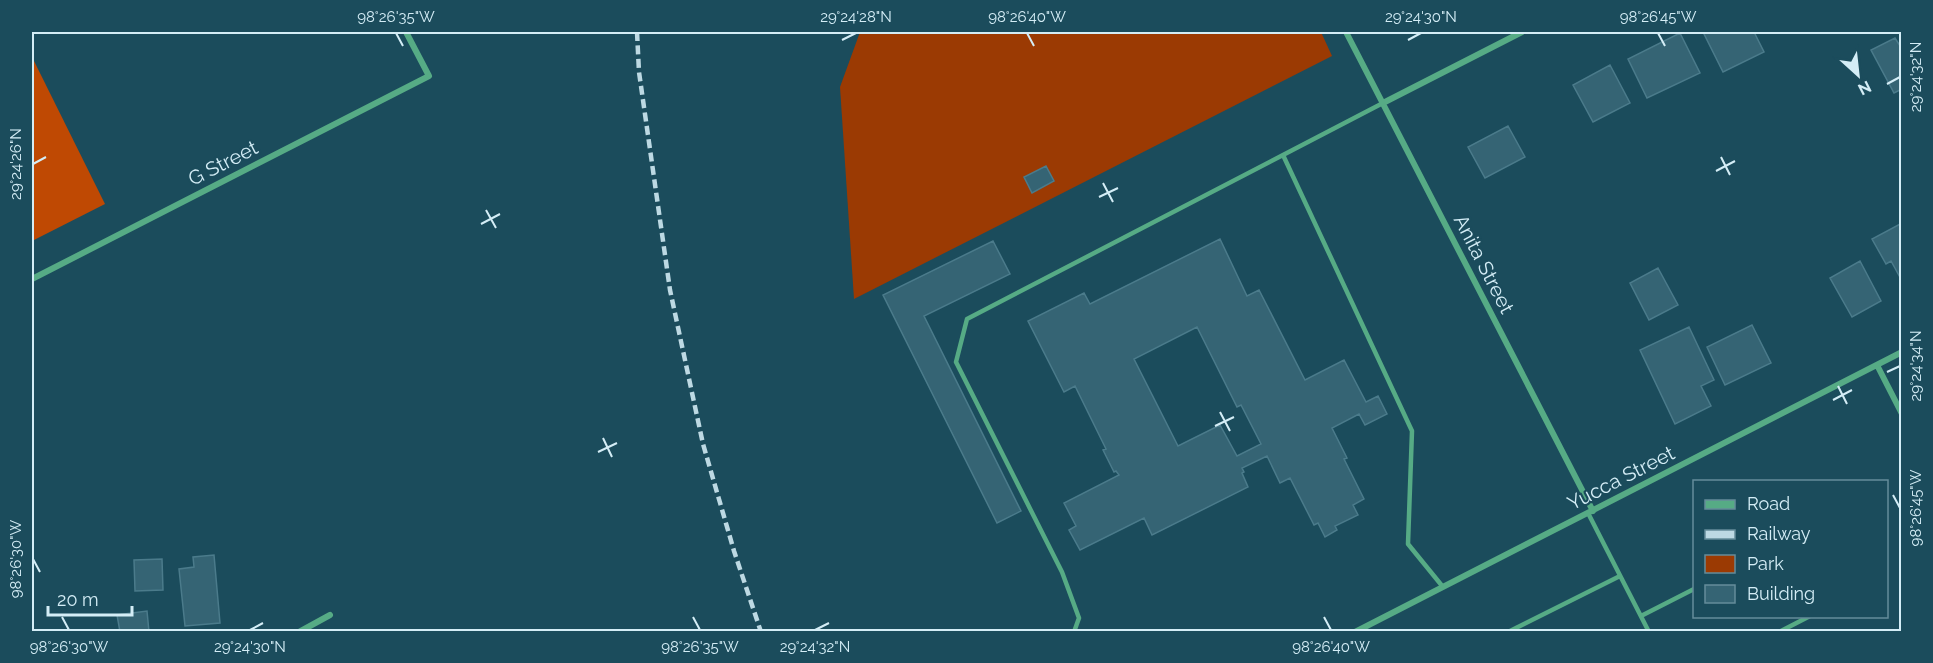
<svg xmlns="http://www.w3.org/2000/svg" width="1933" height="663" font-family="Raleway,sans-serif">
  <style>
    .green { fill: #9b3a03 }
    .forest { fill: #bf4903 }
    .building { fill: #356474; stroke: #4b7b8b; stroke-width: 1.5; fill-rule: evenodd }
    .lines { fill: none; stroke-linecap: round; stroke-linejoin: round }
    .service { stroke: #56ab85; stroke-width: 4.5 }
    .minor { stroke: #56ab85; stroke-width: 6 }
    .rail { stroke: #bdd9e3; stroke-width: 4.5; stroke-dasharray: 9 4.5; stroke-linecap: butt }
    .ticks { fill: none; stroke: #d4edf6; stroke-width: 2 }
    .labels { text-anchor: middle; dominant-baseline: central; stroke-width: 4.5; stroke-linejoin: round; paint-order: stroke }
    .street-label { font-size: 20px; fill: #d4edf6; stroke: #1b4c5c }
    .neatline { fill: none; stroke: #d4edf6; stroke-width: 2 }
    .ticks-label { font-size: 15px; text-anchor: middle; fill: #d4edf6 }
  </style>
  <rect width="100%" height="100%" fill="#1b4c5c"/>
  <path class="green" d="M860 32H1321L1332 56 854 299 840 87Z"/>
  <path class="forest" d="M32 57 105 204 32 241Z"/>
  <path class="building" d="M1703 32H1754L1764 52 1723 72Z
    M1680 33 1700 73 1647 98 1628 59Z
    M1895 38 1902 49V89L1894 93 1871 50Z
    M1610 65 1630 103 1593 122 1573 85Z
    M1508 126 1525 157 1485 178 1468 147Z
    M1046 166 1054 181 1032 193 1024 177Z
    M1902 223V281L1891 261 1886 264 1872 239Z
    M1220 239 1247 296 1259 290 1305 380 1344 360 1366 402 1378 396 1387 414 1365 425 1359 414 1332 428 1347 458 1344 459 1364 499 1353 505 1358 515 1335 526 1337 530 1325 537 1318 523 1314 525 1290 478 1280 483 1267 456 1242 468 1244 472 1242 473 1248 487 1152 535 1144 518 1080 550 1069 530 1076 526 1064 503 1119 475 1116 471 1114 472 1103 450 1106 449 1075 386 1064 392 1028 321 1084 293 1090 304ZM1197 327 1237 407 1241 405 1261 444 1237 456 1220 425 1178 446 1134 359Z
    M993 241 1010 274 924 316 1021 511 997 523 883 295Z
    M1860 261 1881 301 1852 317 1830 278Z
    M1658 268 1678 305 1649 320 1630 283Z
    M1752 325 1771 363 1725 385 1707 347Z
    M1689 327 1714 380 1701 386 1711 406 1675 424 1640 350Z
    M214 555 220 623 185 626 179 569 194 567 193 557Z
    M162 559 163 590 135 591 134 560Z
    M147 611 149 632H120L117 615Z"/>
  <g class="lines">
    <path class="service" d="M1383 103 1283 155 1412 431 1408 544 1443 587
      M1588 513 1649 632
      M1641 616 1694 589
      M1074 632 1079 618 1062 572 956 362 967 319 1283 155
      M1508 632 1620 576
      M1779 632 1810 616"/>
    <path class="minor" d="M1346 32 1593 511
      M1383 103 1522 32
      M32 279 429 76 406 32
      M1877 365 1902 414
      M299 632 330 615
      M1355 632 1902 352"/>
    <path class="rail" d="M637 32 639 72 670 290 703 444 734 551 761 632"/>
  </g>
  <path class="ticks" d="M396 33 403 46M1027 33 1034 46M1658 33 1665 46M842 40 856 33M1408 40 1421 33M1887 84 1900 77M1721 157 1730 175M33 164 46 157M1716 171 1735 161M1103 183 1113 202M1099 197 1118 188M486 210 496 228M481 224 500 214M1887 372 1900 366M1838 386 1847 404M1833 400 1852 390M1220 412 1230 431M1215 426 1234 417M603 438 612 457M598 452 617 443M1893 495 1900 508M33 559 40 572M62 617 69 630M693 617 700 630M1324 617 1331 630M250 630 263 623M815 630 829 623"/>
  <g class="labels">
    <g class="street-label">
      <text transform="translate(223 163) rotate(-27)">G Street</text>
      <text transform="translate(1484 264) rotate(63)">Anita Street</text>
      <text transform="translate(1621 478) rotate(-27)">Yucca Street</text>
    </g>
  </g>
  <rect width="1933" height="663" fill="none" stroke="#1b4c5c" stroke-width="66"/>
  <rect x="1693" y="480" width="195" height="138" fill="#1b4c5c" stroke="#658c9a" stroke-width="1.5"/>
  <rect x="1705" y="500" width="30" height="9" fill="#56ab85" stroke="#658c9a" stroke-width="1.5"/>
  <text x="1747" y="510" font-size="18" fill="#d4edf6">Road</text>
  <rect x="1705" y="530" width="30" height="9" fill="#bdd9e3" stroke="#658c9a" stroke-width="1.5"/>
  <text x="1747" y="540" font-size="18" fill="#d4edf6">Railway</text>
  <rect x="1705" y="555" width="30" height="18" fill="#9b3a03" stroke="#658c9a" stroke-width="1.5"/>
  <text x="1747" y="570" font-size="18" fill="#d4edf6">Park</text>
  <rect x="1705" y="585" width="30" height="18" fill="#356474" stroke="#658c9a" stroke-width="1.5"/>
  <text x="1747" y="600" font-size="18" fill="#d4edf6">Building</text>
  <g transform="translate(1858 75) rotate(153)" stroke="#1b4c5c" stroke-width="4.5" paint-order="stroke">
  <path d="M0-4.5L10 22L0 15L-10 22Z" fill="#d4edf6"/>
  <text y="-9" font-size="16" font-weight="bold" text-anchor="middle" fill="#d4edf6">N</text>
  </g>
  <path d="M48 606v9h84v-9" fill="none" stroke="#d4edf6" stroke-width="3"/>
  <text x="57" y="606" font-size="18" fill="#d4edf6" stroke="#1b4c5c" stroke-width="4.5" paint-order="stroke">20 m</text>
  <rect x="33" y="33" width="1867" height="597" class="neatline"/>
  <g class="ticks-label">
    <text x="396" y="22">98°26'35"W</text>
    <text x="856" y="22">29°24'28"N</text>
    <text x="1027" y="22">98°26'40"W</text>
    <text x="1421" y="22">29°24'30"N</text>
    <text x="1658" y="22">98°26'45"W</text>
    <text transform="translate(1916 77) rotate(-90)" y="5">29°24'32"N</text>
    <text transform="translate(16 164) rotate(-90)" y="5">29°24'26"N</text>
    <text transform="translate(1916 366) rotate(-90)" y="5">29°24'34"N</text>
    <text transform="translate(1916 508) rotate(-90)" y="5">98°26'45"W</text>
    <text transform="translate(16 559) rotate(-90)" y="5">98°26'30"W</text>
    <text x="69" y="652">98°26'30"W</text>
    <text x="250" y="652">29°24'30"N</text>
    <text x="700" y="652">98°26'35"W</text>
    <text x="815" y="652">29°24'32"N</text>
    <text x="1331" y="652">98°26'40"W</text>
  </g>
</svg>
